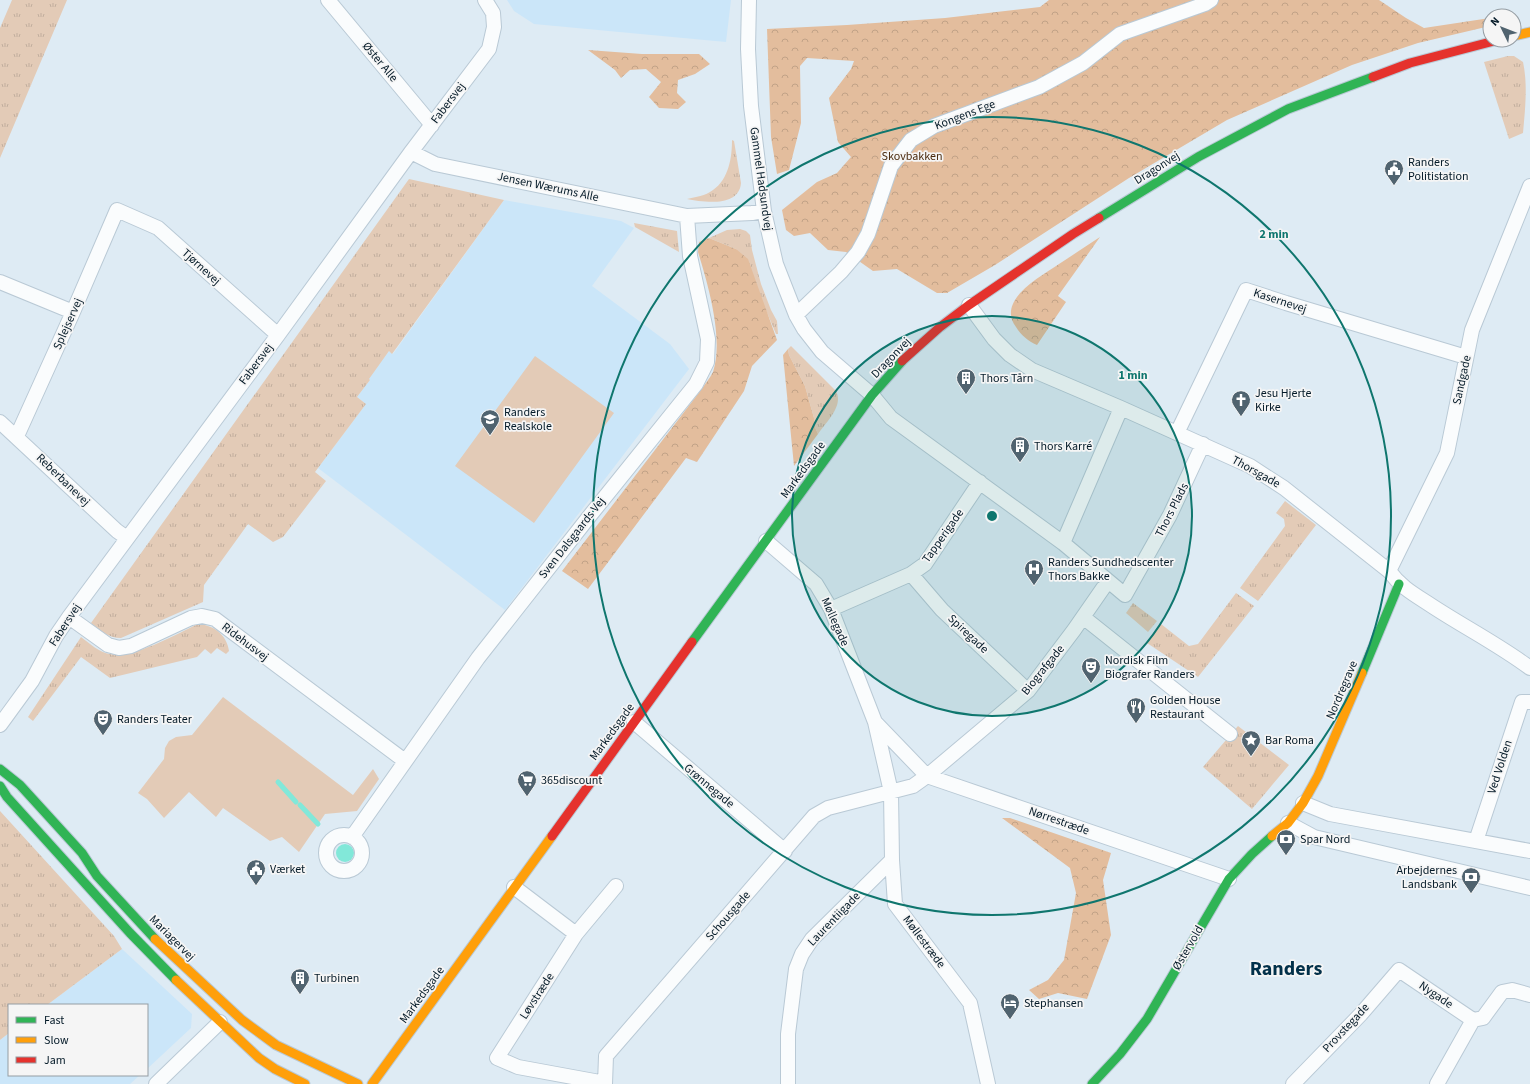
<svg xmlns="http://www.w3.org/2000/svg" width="1530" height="1084" font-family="'Source Sans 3',sans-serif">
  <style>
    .built { fill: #cbe6f9 }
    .grass { fill: url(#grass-tufts) }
    .forest { fill: url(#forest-crowns) }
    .garden { fill: #e3cbb7 }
    .water { fill: #82e8d9 }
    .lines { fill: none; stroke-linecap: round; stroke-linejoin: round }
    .stream { stroke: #82e8d9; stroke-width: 5 }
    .street-casing { stroke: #b9c9d5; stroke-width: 16 }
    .fast-casing { stroke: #b9c9d5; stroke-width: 11 }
    .slow-casing { stroke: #b9c9d5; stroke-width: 11 }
    .jam-casing { stroke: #b9c9d5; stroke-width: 11 }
    .street { stroke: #fafcfd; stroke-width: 14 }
    .fast { stroke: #30b455; stroke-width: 9 }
    .slow { stroke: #ff9f0a; stroke-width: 9 }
    .jam { stroke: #e5322d; stroke-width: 9 }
    .ring { fill: none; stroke: #0f766e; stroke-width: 2 }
    .labels { text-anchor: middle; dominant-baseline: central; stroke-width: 3.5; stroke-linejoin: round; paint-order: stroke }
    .street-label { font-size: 12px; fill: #041a28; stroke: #f5f5f5 }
    .park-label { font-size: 12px; fill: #4b2b0f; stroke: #f5f5f5 }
    .poi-label { font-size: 12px; fill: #041a28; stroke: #f5f5f5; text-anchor: start }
    .town-label { font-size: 20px; font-weight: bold; fill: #03314a; stroke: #f5f5f5 }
    .centre { fill: #0f766e; stroke: #f5f5f5; stroke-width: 2 }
    .ring-label { font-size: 12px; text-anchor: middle; font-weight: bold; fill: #0f766e; stroke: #f5f5f5; stroke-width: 3.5; stroke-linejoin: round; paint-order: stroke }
  </style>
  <defs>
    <pattern id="grass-tufts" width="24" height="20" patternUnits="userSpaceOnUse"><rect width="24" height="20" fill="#e3cbb7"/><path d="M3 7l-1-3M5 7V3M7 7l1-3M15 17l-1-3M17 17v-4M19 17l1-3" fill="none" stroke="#c1ae9d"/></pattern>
    <pattern id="forest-crowns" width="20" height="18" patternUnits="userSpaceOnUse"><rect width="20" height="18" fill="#e3bd9d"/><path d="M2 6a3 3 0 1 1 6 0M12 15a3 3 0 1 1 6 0" fill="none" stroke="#c1a287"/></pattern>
  </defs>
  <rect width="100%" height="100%" fill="#deebf4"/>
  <path class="built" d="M507 0H731L726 42 534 24 514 11Z
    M504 200 621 221 634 228 592 286 670 344 689 369 505 610 318 468 366 404 357 397 370 380 368 379 389 351 393 354Z
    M122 949 192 1014 191 1028 147 1069V1005H47Z
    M9 1033V1075H140L130 1084H0V1040Z"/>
  <path class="grass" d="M12 0H67L0 158V28Z
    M1508 56H1514L1523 62C1528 85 1525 110 1523 133L1509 139 1484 62Z
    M732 140 734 141 741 183C739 208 703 202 687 199 696 197 705 196 713 190 729 179 732 157 732 140Z
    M409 179 504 200 392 354 389 351 369 379 370 380 357 397 366 404 315 472 326 481 283 537 273 542 248 524 204 585 203 602 121 638C108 638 101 631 91 623Z
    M634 223 677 231 679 252 635 227Z
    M740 229 746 231 750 235 752 250 761 284 771 310 777 321 778 334H776L768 315 736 249 709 238 727 230Z
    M791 346 836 391C844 406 826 422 818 434L814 425V418L805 386 789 355 788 349Z
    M1285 501 1316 525 1258 601 1240 588 1285 526 1284 519 1276 513Z
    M1236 593 1254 606 1198 677 1147 643 1161 624 1189 646 1198 644Z
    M1133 603 1157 621 1148 632 1126 613Z
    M198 624C214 625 227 635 229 651L226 654 217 648 211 654 205 649 197 657 110 678 81 657 33 721 28 717 81 637C89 643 100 653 110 654 133 659 176 634 198 624Z
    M1238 726 1289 765 1252 809 1203 767Z
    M0 811 114 936 122 949 47 1005H9V1033L0 1040Z"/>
  <path class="forest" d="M1049 0H1379L1406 18 1424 28 1490 18V26L1418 43 1352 65 1227 120 1129 178 995 265 947 293H937L897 269 873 271 846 252 828 250 810 233 794 236 786 230 782 210 817 182 837 173 851 157 838 142 829 98 851 69 854 61 807 58 800 66 801 123 789 170 777 174 771 137 767 29 847 25 945 18 1040 7Z
    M588 50 642 54H699L710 64 695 74 678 80 677 93 686 102 678 109 659 108 649 97 661 82 646 69 630 70 621 78 615 70Z
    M1100 237 1058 296 1066 302 1037 345C1028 341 1021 335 1016 327 996 300 1040 277 1059 264 1073 255 1086 246 1100 237Z
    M709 238 736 249 748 259 777 340 752 366 744 391 697 462 686 458 588 589 562 571 701 390C705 384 710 378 713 372 724 338 708 285 698 252L699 242Z
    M788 349 789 355 805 386 814 418V425L818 434 794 466 783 355Z
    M1002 818H1010L1111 853 1103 880 1111 935 1087 999 1058 993 1039 999 1029 990 1048 980 1064 960 1076 893 1070 868Z"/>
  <path class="garden" d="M535 356 614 413 534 523 455 466Z
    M223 697 353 795 373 769 379 779 357 811 325 814 299 852 282 837 270 841 223 808 216 817 189 792 164 818 147 799 138 793 164 759 165 748 169 741 176 737 192 735Z"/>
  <path class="water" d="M336 853a9 9 0 1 1 18 0a9 9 0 1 1-18 0Z"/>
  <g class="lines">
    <path class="stream" d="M278 782 296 802
      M300 805 318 824"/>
    <defs>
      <path id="street" d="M328 0 432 125
        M749 0 748 49 751 106 764 211 776 264 796 315 804 329 822 352 872 395 891 418 1063 543 1125 595 1170 515 1203 444
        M411 152 435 164 687 216 752 213 764 211
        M0 282 73 312
        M969 305 994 339 1010 355 1032 370 1121 408 1250 466 1284 488 1389 571C1401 587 1412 593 1429 604 1462 626 1498 644 1530 668
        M796 315 841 272 858 252 868 234 891 166 911 140 934 126 1039 87 1083 63 1120 34 1205 4 1211 0
        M0 422 117 531 127 538
        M1177 433 1246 290 1286 303 1466 357
        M17 436 73 312 117 210 158 228 278 335
        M766 541 816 584 831 609 875 722 891 792 892 860 895 904 970 1003 988 1084
        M1063 543 1121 408
        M1389 571 1447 453 1472 330 1530 186
        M911 574 942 610 1028 691
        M831 609 911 574 925 564 980 482
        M69 617 108 645 119 648 131 646 191 618 202 616 215 619 405 761
        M1083 617 1230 734
        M634 722 785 851
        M876 723 927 776 1028 691 1074 630 1108 581
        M0 725 32 681 56 636 69 617 278 335 411 152 489 49 494 27 493 13 485 0
        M1303 803 1330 814 1530 851
        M1288 823 1314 837 1530 888
        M326 853a18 18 0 1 1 36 0a18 18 0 1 1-36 0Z
        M352 837 478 658 592 513 696 384 707 362 708 339 690 256 687 216
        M1476 841 1522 702H1530
        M514 887 576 934
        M1473 1020 1483 1018 1502 992 1512 990 1530 995
        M605 1083 518 1067 497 1058 576 934 616 886
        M156 1084 220 1022
        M605 1084 606 1056 814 816 828 808 913 786 927 776 1229 879
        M788 1084V1034L796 969 802 954 812 939 892 860
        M1293 1084 1361 1014 1399 970 1473 1020
        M1437 1084 1473 1020"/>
      <path id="fast" d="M1099 218 1198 157 1288 109 1373 77
        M692 642 872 395 902 361
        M1362 673 1399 584
        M0 769 20 785 82 853 97 876 155 939
        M0 786 7 797 130 933 176 980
        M1092 1084 1120 1054 1147 1019 1229 879 1252 854 1272 836"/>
      <path id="slow" d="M1514 36 1530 32
        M1272 836 1288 823 1303 803 1318 776 1362 673
        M155 939 242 1020 276 1045 358 1084
        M176 980 259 1058 275 1069 305 1084
        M372 1084 552 836"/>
      <path id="jam" d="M1373 77 1410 63 1498 40
        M902 361 940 327 969 305 1073 234 1099 218
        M552 836 692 642"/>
    </defs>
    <use href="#street" class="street-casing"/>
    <use href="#fast" class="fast-casing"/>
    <use href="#slow" class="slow-casing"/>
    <use href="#jam" class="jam-casing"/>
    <use href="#street" class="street"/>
    <use href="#fast" class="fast"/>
    <use href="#slow" class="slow"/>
    <use href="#jam" class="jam"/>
  </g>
  <circle cx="992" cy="516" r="200" fill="#0f766e" fill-opacity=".12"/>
  <g class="ring">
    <circle cx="992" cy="516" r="200"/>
    <circle cx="992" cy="516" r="399"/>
  </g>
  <defs>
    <symbol id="civic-pin" viewBox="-11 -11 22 30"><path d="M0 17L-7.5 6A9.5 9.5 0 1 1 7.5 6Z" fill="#50636f" stroke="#f5f5f5"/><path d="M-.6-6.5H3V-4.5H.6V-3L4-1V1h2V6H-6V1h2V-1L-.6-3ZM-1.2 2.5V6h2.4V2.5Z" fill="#fff"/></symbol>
    <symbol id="building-pin" viewBox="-11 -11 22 30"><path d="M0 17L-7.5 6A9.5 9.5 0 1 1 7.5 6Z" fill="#50636f" stroke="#f5f5f5"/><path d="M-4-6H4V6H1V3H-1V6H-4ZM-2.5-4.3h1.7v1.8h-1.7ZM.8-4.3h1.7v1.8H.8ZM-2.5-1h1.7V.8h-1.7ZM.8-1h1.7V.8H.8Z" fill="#fff"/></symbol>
    <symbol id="church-pin" viewBox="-11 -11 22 30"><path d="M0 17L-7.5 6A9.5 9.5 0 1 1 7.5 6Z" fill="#50636f" stroke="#f5f5f5"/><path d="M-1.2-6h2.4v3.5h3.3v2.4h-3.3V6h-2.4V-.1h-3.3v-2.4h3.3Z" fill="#fff"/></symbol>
    <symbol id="school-pin" viewBox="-11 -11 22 30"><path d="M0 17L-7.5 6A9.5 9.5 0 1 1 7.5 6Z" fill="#50636f" stroke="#f5f5f5"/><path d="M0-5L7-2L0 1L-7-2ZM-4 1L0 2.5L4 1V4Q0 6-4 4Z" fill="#fff"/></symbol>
    <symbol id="hospital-pin" viewBox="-11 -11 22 30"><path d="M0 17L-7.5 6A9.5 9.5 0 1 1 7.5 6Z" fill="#50636f" stroke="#f5f5f5"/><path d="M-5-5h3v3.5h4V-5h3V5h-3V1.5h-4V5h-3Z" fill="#fff"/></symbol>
    <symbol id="theatre-pin" viewBox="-11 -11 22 30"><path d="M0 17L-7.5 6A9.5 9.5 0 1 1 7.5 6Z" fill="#50636f" stroke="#f5f5f5"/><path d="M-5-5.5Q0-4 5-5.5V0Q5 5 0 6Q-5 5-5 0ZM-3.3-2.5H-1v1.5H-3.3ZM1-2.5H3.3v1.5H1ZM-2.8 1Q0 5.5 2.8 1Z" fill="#fff"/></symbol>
    <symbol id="restaurant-pin" viewBox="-11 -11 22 30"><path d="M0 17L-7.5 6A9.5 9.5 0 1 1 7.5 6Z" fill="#50636f" stroke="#f5f5f5"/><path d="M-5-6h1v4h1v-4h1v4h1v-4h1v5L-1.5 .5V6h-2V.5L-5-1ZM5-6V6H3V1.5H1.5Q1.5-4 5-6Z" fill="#fff"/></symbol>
    <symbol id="sight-pin" viewBox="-11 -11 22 30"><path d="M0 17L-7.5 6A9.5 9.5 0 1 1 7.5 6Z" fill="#50636f" stroke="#f5f5f5"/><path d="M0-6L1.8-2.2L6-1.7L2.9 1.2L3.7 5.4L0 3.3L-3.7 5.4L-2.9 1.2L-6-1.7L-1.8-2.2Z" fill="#fff"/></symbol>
    <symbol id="supermarket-pin" viewBox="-11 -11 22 30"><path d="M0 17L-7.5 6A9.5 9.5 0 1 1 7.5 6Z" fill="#50636f" stroke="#f5f5f5"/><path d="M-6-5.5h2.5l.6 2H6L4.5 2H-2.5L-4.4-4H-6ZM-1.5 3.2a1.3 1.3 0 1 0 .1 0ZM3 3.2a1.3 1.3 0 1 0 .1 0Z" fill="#fff"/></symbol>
    <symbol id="bank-pin" viewBox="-11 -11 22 30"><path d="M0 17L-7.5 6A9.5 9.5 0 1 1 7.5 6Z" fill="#50636f" stroke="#f5f5f5"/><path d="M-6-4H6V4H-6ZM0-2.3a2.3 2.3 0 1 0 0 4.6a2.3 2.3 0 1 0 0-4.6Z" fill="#fff"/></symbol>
    <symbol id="hotel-pin" viewBox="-11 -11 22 30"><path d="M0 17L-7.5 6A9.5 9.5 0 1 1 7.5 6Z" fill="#50636f" stroke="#f5f5f5"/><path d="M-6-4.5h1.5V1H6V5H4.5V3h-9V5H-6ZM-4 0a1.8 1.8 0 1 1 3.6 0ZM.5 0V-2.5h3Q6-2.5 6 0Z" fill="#fff"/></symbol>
  </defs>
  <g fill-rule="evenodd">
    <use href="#civic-pin" x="1383" y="158" width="22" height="30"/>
    <use href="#building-pin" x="955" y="367" width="22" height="30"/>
    <use href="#church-pin" x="1230" y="389" width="22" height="30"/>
    <use href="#school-pin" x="479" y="408" width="22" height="30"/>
    <use href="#building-pin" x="1009" y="435" width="22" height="30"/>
    <use href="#hospital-pin" x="1023" y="558" width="22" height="30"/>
    <use href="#theatre-pin" x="1080" y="656" width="22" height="30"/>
    <use href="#restaurant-pin" x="1125" y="696" width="22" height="30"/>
    <use href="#theatre-pin" x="92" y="708" width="22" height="30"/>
    <use href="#sight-pin" x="1240" y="729" width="22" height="30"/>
    <use href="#supermarket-pin" x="516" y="769" width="22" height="30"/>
    <use href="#bank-pin" x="1275" y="828" width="22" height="30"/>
    <use href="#civic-pin" x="245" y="858" width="22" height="30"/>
    <use href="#bank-pin" x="1460" y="866" width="22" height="30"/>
    <use href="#building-pin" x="289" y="967" width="22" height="30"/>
    <use href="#hotel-pin" x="999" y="992" width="22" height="30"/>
  </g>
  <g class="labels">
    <g class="street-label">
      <text transform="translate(380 62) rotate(50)">Øster Alle</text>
      <text transform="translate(448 103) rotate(-53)">Fabersvej</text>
      <text transform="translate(965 115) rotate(-21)">Kongens Ege</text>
      <text transform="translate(1157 168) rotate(-32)">Dragonvej</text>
      <text transform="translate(761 179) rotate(82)">Gammel Hadsundvej</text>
      <text transform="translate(548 187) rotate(12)">Jensen Wærums Alle</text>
      <text transform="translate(201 267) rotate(42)">Tjørnevej</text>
      <text transform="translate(1280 301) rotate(18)">Kasernevej</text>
      <text transform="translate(68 324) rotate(-66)">Splejservej</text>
      <text transform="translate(891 358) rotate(-46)">Dragonvej</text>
      <text transform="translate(256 364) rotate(-53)">Fabersvej</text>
      <text transform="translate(1462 380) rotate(-78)">Sandgade</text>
      <text transform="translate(803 470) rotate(-54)">Markedsgade</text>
      <text transform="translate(1256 472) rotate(29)">Thorsgade</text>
      <text transform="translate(63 480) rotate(44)">Reberbanevej</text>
      <text transform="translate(1172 510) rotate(-63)">Thors Plads</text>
      <text transform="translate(943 536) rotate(-55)">Tapperigade</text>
      <text transform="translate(572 538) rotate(-52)">Sven Dalsgaards Vej</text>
      <text transform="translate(835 622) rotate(66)">Møllegade</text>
      <text transform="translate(65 625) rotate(-57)">Fabersvej</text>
      <text transform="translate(968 634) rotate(43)">Spiregade</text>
      <text transform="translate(245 642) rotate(37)">Ridehusvej</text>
      <text transform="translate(1043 670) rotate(-51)">Biografgade</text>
      <text transform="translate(1342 690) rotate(-67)">Nordregrave</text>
      <text transform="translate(612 732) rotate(-54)">Markedsgade</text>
      <text transform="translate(1500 767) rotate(-72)">Ved Volden</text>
      <text transform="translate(709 786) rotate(40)">Grønnegade</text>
      <text transform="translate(1059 821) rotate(19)">Nørrestræde</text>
      <text transform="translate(728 916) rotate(-49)">Schousgade</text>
      <text transform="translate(834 919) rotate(-46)">Laurentiigade</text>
      <text transform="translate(172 938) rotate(45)">Mariagervej</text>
      <text transform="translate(924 942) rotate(53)">Møllestræde</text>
      <text transform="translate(1188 948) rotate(-60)">Østervold</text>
      <text transform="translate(422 995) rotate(-54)">Markedsgade</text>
      <text transform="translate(1436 995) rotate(34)">Nygade</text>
      <text transform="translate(537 996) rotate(-57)">Løvstræde</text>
      <text transform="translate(1346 1028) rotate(-47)">Provstegade</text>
    </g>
    <g class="park-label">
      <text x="912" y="156">Skovbakken</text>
    </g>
    <g class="poi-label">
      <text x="1408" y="162">Randers<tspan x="1408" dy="14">Politistation</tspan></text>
      <text x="980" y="378">Thors Tårn</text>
      <text x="1255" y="393">Jesu Hjerte<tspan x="1255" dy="14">Kirke</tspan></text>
      <text x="504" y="412">Randers<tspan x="504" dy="14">Realskole</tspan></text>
      <text x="1034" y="446">Thors Karré</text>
      <text x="1048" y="562">Randers Sundhedscenter<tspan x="1048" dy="14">Thors Bakke</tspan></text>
      <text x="1105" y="660">Nordisk Film<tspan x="1105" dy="14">Biografer Randers</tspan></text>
      <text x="1150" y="700">Golden House<tspan x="1150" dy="14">Restaurant</tspan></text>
      <text x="117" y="719">Randers Teater</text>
      <text x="1265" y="740">Bar Roma</text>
      <text x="541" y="780">365discount</text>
      <text x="1300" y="839">Spar Nord</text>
      <text x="270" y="869">Værket</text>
      <text x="1457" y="870" text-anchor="end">Arbejdernes<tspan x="1457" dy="14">Landsbank</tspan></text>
      <text x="314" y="978">Turbinen</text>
      <text x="1024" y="1003">Stephansen</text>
    </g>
    <g class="town-label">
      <text x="1286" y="969">Randers</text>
    </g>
  </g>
  <circle cx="992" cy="516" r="6" class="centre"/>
  <g class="ring-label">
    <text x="1274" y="238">2 min</text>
    <text x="1133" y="379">1 min</text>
  </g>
  <rect x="8" y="1004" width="140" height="72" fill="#f5f5f5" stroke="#959da3"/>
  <rect x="16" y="1017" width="20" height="6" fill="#30b455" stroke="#959da3"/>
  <text x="44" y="1024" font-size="12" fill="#041a28">Fast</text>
  <rect x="16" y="1037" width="20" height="6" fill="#ff9f0a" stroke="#959da3"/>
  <text x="44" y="1044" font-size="12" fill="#041a28">Slow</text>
  <rect x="16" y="1057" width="20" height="6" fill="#e5322d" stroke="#959da3"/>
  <text x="44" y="1064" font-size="12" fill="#041a28">Jam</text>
  <g transform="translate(1502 28) rotate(313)"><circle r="19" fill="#f5f5f5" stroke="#959da3"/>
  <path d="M0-3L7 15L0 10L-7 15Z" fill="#50636f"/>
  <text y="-6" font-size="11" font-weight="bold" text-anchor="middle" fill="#041a28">N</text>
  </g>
</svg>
